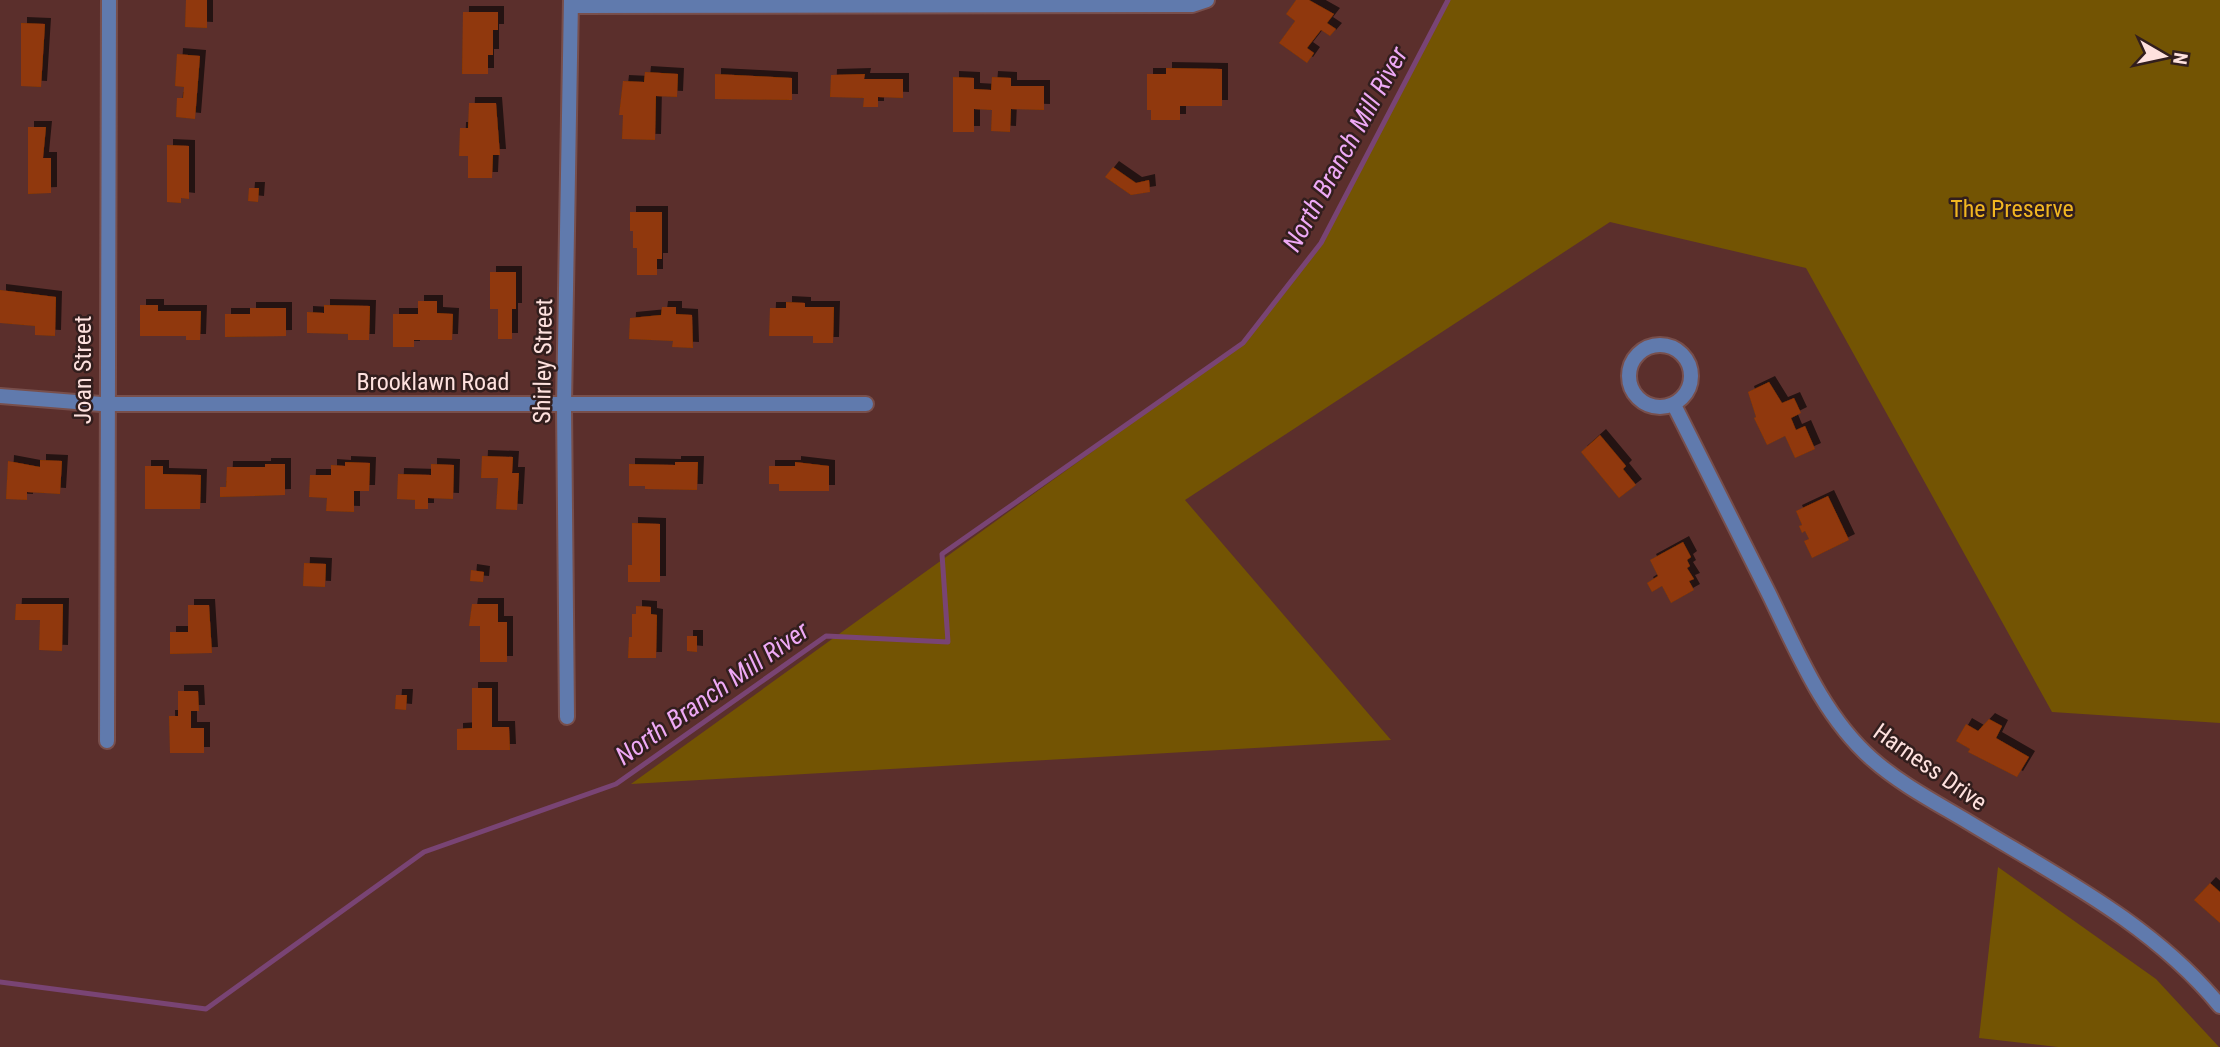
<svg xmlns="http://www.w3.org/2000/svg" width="2220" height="1047" font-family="'Roboto Condensed',sans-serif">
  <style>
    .green { fill: #735403 }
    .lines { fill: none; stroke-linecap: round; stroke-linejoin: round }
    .stream { stroke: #794474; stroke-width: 5 }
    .building { fill: #903907; filter: url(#shadow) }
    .minor-casing { stroke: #784f4c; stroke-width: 18 }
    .minor { stroke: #607aad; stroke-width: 14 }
    .labels { text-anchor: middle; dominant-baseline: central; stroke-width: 5; stroke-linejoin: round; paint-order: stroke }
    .park-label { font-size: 24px; fill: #f1b621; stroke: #321e1d }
    .street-label { font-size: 24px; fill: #fee1de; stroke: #321e1d }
    .water-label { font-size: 26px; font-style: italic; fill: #eea9f5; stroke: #321e1d }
  </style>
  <defs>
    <filter id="shadow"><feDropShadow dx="6" dy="-6" stdDeviation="0" flood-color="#0009"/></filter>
  </defs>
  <rect width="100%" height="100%" fill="#5b2f2c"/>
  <path class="green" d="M1448 0H2220V723L2052 712 1806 268 1610 222 1185 500 1391 740 631 784 1243 343 1321 243Z
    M1998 867 2156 979 2219 1047H2058L1979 1038Z"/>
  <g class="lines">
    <path class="stream" d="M0 982 206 1009 424 852 616 784 826 636 948 642 942 554 1243 343 1321 243 1448 0"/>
  </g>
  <path class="building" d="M186 0H207V28L185 27Z
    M1296 0H1309L1334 14 1327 23 1336 29 1330 36 1321 30 1307 48 1314 53 1307 63 1279 43 1295 21 1286 14Z
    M463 12H498V30H493V55H488V74H462Z
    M21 23 45 24 41 87 21 86Z
    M177 54 200 56 195 119 176 117 177 98H183L184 87 175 86Z
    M1166 68 1222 69V106H1180V120H1151V110H1147V74H1166Z
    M645 72 678 74 677 97 656 96 655 140 622 139 623 115H619L623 81 644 82Z
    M715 74 792 78V100L715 99Z
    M865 74 864 79H903V98L878 97V107H863L864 98 830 97 831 75Z
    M953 77 974 78V89L991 90 992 77 1011 78V86H1044V110L1011 109 1010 132 991 131 992 110 974 109V132H953Z
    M469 103H496L500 155H493L492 178H468V156H459L460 128H468Z
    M28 127H46L43 158H51V193L28 194Z
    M167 145 189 146V199L181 198V203L167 202Z
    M1113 167 1136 183 1149 180 1150 192 1131 195 1105 177Z
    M249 188H259L258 202 248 201Z
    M630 212H662V259H657V275H637V248H633V231H630Z
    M490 272H516V309H512V339H498V309H490Z
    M0 290 56 297 55 336 35 335V326L0 323Z
    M418 301H437V313L453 314 452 340H414V347H393V314H418Z
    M786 302 805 303V307H834L833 343H813V336H769L770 308H786Z
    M140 305H158V311H201L200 340H186V336H140Z
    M324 305 370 306 369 340H348V334L307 333V312L324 313Z
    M662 307H676V314L692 315 693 348 672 347 673 341 629 339 630 318 661 315Z
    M250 308H286V336L225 337V314H250Z
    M1769 382 1782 403 1794 398 1801 413 1791 418 1796 430 1805 426 1815 449 1795 458 1785 436 1767 445 1754 418 1756 417 1748 392Z
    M1600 435 1626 466 1623 469 1636 485 1619 498 1581 452Z
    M482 456 513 457 512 473H519L517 510 496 509 498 478H481Z
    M40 460 62 461 60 494 27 492V500L6 499 8 461 40 467Z
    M345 462 370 463 369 491H354V512L326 511 327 498 309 497 310 475H331V465L345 466Z
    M675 462H698L697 490 645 489V486H629V464L675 465Z
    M795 462 829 466V491H779V484H769V466H795Z
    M265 464H285V495L220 497V487H226L227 467H265Z
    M431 464 454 465 453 499 428 498V509H415V500L397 499 398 474 431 475Z
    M145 466H163V474L201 475 200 509H145Z
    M1828 496 1849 540 1812 558 1804 541 1809 539 1805 531 1802 533 1799 526 1802 525 1796 511Z
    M632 523 660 524V582H628V565H632Z
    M1683 542 1691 557 1687 560 1690 566 1687 568 1694 579 1689 581 1694 590 1671 603 1662 586 1652 592 1647 583 1658 576 1650 560Z
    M304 563 326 564 325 587 303 586Z
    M471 570 484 572 483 582 470 581Z
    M16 604H63L62 651 39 650 40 620H15Z
    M472 604H498V622H507V662H480V626H469Z
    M188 605H209L212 653 170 654V632H188Z
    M636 606 651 607V614L657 615 656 658H628L629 637H632V614H636Z
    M687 636H697V652L687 651Z
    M472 688H492V727H509L510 750H457V729L472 728Z
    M178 691H198L199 711H191V728H204V753H170L169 716H178Z
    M396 695H407L406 710 395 709Z
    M1989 719 2002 726 1996 738 2029 757 2017 777 1968 752 1970 749 1956 741 1966 724 1978 731Z
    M2210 883 2220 892V923L2194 900Z"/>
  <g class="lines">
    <defs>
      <path id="minor" d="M571 6 1192 5 1207 0
        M1629 376a31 31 0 1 1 62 0a31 31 0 1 1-62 0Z
        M0 396 101 404H866
        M1674 405C1705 468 1737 531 1769 594 1797 651 1823 716 1872 759 1899 783 1933 801 1965 820 2055 875 2152 923 2220 1006
        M567 717 564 405 571 0
        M107 741 109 0"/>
    </defs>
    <use href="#minor" class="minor-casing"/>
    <use href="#minor" class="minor"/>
  </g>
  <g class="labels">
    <g class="park-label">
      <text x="2012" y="209">The Preserve</text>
    </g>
    <g class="street-label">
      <text transform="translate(543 361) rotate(-89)">Shirley Street</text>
      <text transform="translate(83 370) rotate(-90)">Joan Street</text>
      <text x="433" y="382">Brooklawn Road</text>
      <text transform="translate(1930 767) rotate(35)">Harness Drive</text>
    </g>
    <g class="water-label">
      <text transform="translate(1345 149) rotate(-61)">North Branch Mill River</text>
      <text transform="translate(712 693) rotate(-35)">North Branch Mill River</text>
    </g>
  </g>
  <g transform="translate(2164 56) rotate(99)" stroke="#321e1d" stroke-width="5" paint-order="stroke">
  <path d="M0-5L12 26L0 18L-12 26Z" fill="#fee1de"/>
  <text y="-10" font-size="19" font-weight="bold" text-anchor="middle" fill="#fee1de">N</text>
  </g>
</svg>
